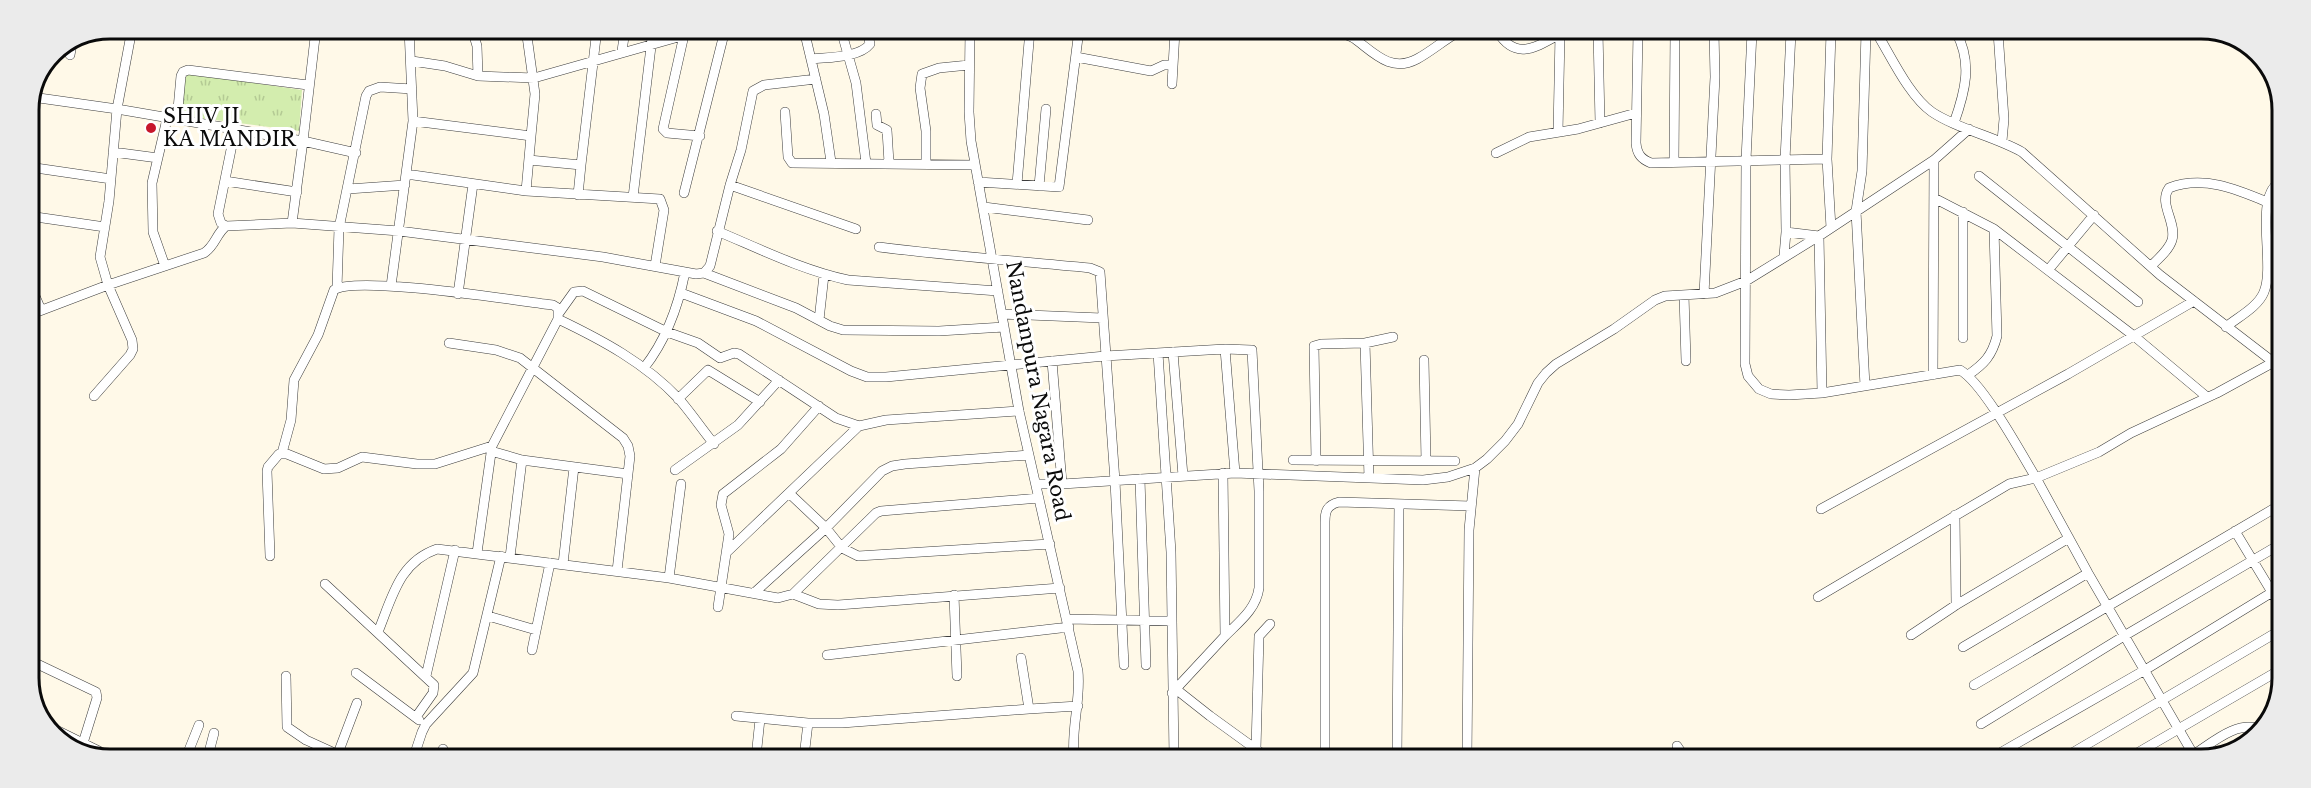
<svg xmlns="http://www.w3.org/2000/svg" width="2311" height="788" font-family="'Libre Baskerville',serif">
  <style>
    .park { fill: url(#park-tufts) }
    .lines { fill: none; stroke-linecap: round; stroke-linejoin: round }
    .minor-casing { stroke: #3d3d3d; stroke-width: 10 }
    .minor { stroke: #fff; stroke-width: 9 }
    .poi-dot { fill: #c7162a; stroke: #fff; stroke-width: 2 }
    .labels { text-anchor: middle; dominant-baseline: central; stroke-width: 6; stroke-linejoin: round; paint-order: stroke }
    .poi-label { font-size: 20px; fill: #0a0a0a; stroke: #fff; text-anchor: start }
    .street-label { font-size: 20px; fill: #0a0a0a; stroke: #fff }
    .rim { fill: none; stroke: #0a0a0a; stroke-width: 3 }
  </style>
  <defs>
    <pattern id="park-tufts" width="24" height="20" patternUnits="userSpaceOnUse" patternTransform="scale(1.5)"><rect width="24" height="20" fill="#d3edae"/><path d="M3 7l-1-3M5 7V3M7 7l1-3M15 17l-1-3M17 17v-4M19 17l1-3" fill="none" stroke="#b4ca94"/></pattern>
  </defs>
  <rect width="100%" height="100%" fill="#fff9e8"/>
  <path class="park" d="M187 73 302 90 299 131 177 115Z"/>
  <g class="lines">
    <defs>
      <path id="minor" d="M373 29 409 34
        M472 29 477 46 478 76
        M804 30 824 114 831 162
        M841 30 856 83 866 163
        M970 30 969 112 971 141 1019 411 1078 671C1081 700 1071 728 1074 757
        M1334 31C1341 35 1349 34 1355 39 1374 53 1391 73 1417 59 1432 51 1445 39 1460 31
        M1497 31C1516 62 1536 47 1562 33
        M1598 31 1600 123
        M527 32 553 29
        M1638 32 1636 143C1637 154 1641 159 1651 163L1827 159
        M1752 32 1746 160 1745 364 1748 376 1759 389 1771 394 1789 395 1822 393 1960 370C1983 383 2021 453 2036 478L2009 484 1818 597
        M1791 32 1785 160 1786 232 1819 236 1822 393
        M1876 32C1891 56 1909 96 1932 112 1957 129 1994 136 2022 152L2160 275 2281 368
        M1998 32 2004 119 2002 141
        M684 35 663 129 667 133 700 136
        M622 51 625 30
        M70 55 72 44
        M1076 57 1151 71 1164 65H1173
        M812 59C828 57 859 58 870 44L867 30
        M412 61 445 66 478 76 534 78 703 30
        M1172 84 1175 31
        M32 97 117 109 132 29
        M785 112 788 157 792 163 975 165
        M876 114 877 125 887 130 889 163
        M177 120 181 76 183 72 188 70 308 85
        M413 121 531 136 535 94 526 29
        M1954 123C1965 92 1973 63 1956 32
        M235 130 218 214 221 223 226 226 292 223 399 231 603 257 696 274 704 273 710 266 730 185 741 150 753 91 764 85 816 79
        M1558 132 1560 34
        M113 152 158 158
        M1496 153 1529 137 1578 129 1636 113
        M529 160 581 165 597 29
        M1674 162 1675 32
        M926 164V131L920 88 922 74 939 68 969 65
        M29 167 111 179
        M406 174 526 191 660 199 664 210 655 266
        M1979 176 2138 302
        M225 181 297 192
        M978 182 1059 187 1079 30
        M1017 184 1030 30
        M730 185 856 229
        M1039 186 1046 109
        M348 189 405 185
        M526 191 531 136
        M684 193 725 30
        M578 195 581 165
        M633 197 653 30
        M1934 198 1994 229 2134 336 2207 397
        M984 207 1088 220
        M1963 212V338
        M29 216 105 227
        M292 223 303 141 356 153
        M1831 228 1827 159 1831 32
        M29 231 30 216
        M717 231C760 249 802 270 848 280L998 291
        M879 247C949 256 1019 261 1090 268L1100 272 1115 481 1124 665
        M1784 256 1786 232
        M165 266 153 232 152 183 167 119
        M2151 266C2158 259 2169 250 2172 240 2177 222 2158 204 2169 188 2203 175 2236 189 2267 202
        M2049 269 2094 215
        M704 273 796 308 830 326 843 330 939 331 1004 327
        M29 282 41 310
        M391 286 413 121 409 29
        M337 288 339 228 366 96 369 91 380 87 412 89
        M681 293 756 321 851 371 867 377H886L1105 356 1225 349 1252 350 1259 491V588C1256 609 1240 621 1225 636
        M458 294 473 184
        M1704 294 1715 77 1714 32
        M1684 295 1686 361
        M559 313 574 292 583 291 667 332 698 343 720 358 734 353 739 354 836 418 859 426 886 420 1019 411
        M1002 314 1102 318
        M29 315 108 285 204 253C215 246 216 234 226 226
        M558 319C602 340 645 363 679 399 691 413 702 429 714 444
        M819 320 824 275
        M2226 327C2238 317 2258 307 2264 292 2276 263 2252 194 2282 181
        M449 343 496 350 520 358 623 438 628 446 630 456 617 571
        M1365 343 1369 478
        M1225 349 1235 473
        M1173 352 1183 476
        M1158 353 1171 552 1174 757
        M1424 360 1426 461
        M1052 361 1062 484
        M644 368C666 340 678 308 685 272
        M1933 375 1934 160
        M1968 375C1984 364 1992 356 1997 336L1994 229
        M1865 386 1856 211 1862 171 1866 32
        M94 396 130 355 133 349 132 340 108 285 100 257 109 201 117 109 303 141 316 29
        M678 399 708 370 760 402
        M491 451 522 460 628 474
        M282 453 291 420 294 380 318 335 334 290C356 275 517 301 553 305L558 308V319L492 446 477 553
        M1293 460 1455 461
        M1316 461 1314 346 1321 344 1365 343 1393 337
        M675 470 738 425 779 380
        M1140 479 1146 665
        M1036 484H1062L1235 473 1423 480 1448 477 1475 468 1487 459 1505 441 1518 424 1538 383 1546 373 1556 364 1614 329 1655 300 1665 296 1715 293 1746 281 1819 236 1934 160 1969 129
        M790 494 826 528 842 548 858 556 1050 544
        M1821 509 2068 374 2194 301
        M1955 515 1956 605
        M2235 531 2279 604
        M727 552 859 426
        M270 556 267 471 268 467 279 454H287L324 469 338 468 362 457 417 464H435L492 446
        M510 557 522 460
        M563 564 574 467
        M669 578 681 484
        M325 584 434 685 433 693 416 717
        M754 593 826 528 882 471 892 466 905 464 1029 455
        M793 594 819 604 838 605 1060 588
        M954 595 957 676
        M718 607 729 534 721 505 723 494 781 449 819 406
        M488 616 536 630
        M1067 619 1172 621
        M378 632C392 598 399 562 437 549L669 578 778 598 793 594 876 513 881 511 1039 498
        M1911 635 1956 605 2069 538
        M1963 647 2088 573
        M532 650 550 563
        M827 655 1069 627
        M29 660 96 692 97 698 83 743
        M356 673 419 720
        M286 676 287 727 306 740 339 755
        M426 676 455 550
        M1974 685 2280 505
        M1177 690 1210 716 1268 758
        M1172 693 1225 636 1223 473
        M1029 709 1078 706
        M736 716 808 723H842L1029 709 1021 658
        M44 724 107 755
        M1981 724 2124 636 2279 545
        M1677 746 1685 758
        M443 749 447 756
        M1256 749 1259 636 1270 624
        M2000 753 2145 670 2279 588
        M187 755 199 725
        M2193 755C2212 743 2237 720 2260 729
        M208 756 214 733
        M339 756 340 748 357 703
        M414 756 422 732 426 724 473 673 501 556
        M756 757 760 719
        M804 757 808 723
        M1325 758V522C1325 511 1327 505 1339 502L1471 506
        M1397 758 1399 504
        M1467 758 1469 530 1475 468
        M2062 759 2279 631
        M2127 759 2278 671
        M2196 759 2088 573 2036 478 2099 452 2131 433 2217 393 2272 363"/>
    </defs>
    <use href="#minor" class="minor-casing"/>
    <use href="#minor" class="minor"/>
  </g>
  <circle class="poi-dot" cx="151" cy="128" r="6"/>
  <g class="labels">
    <g class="poi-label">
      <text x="163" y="116">SHIV JI<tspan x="163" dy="23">KA MANDIR</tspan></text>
    </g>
    <g class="street-label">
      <text transform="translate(1038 391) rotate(79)">Nandanpura Nagara Road</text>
    </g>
  </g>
  <path d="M0 0H2311V788H0ZM110 39H2201A71 71 0 0 1 2272 110V678A71 71 0 0 1 2201 749H110A71 71 0 0 1 39 678V110A71 71 0 0 1 110 39Z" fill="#ebebeb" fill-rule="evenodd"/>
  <path class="rim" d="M110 39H2201A71 71 0 0 1 2272 110V678A71 71 0 0 1 2201 749H110A71 71 0 0 1 39 678V110A71 71 0 0 1 110 39Z"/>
</svg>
